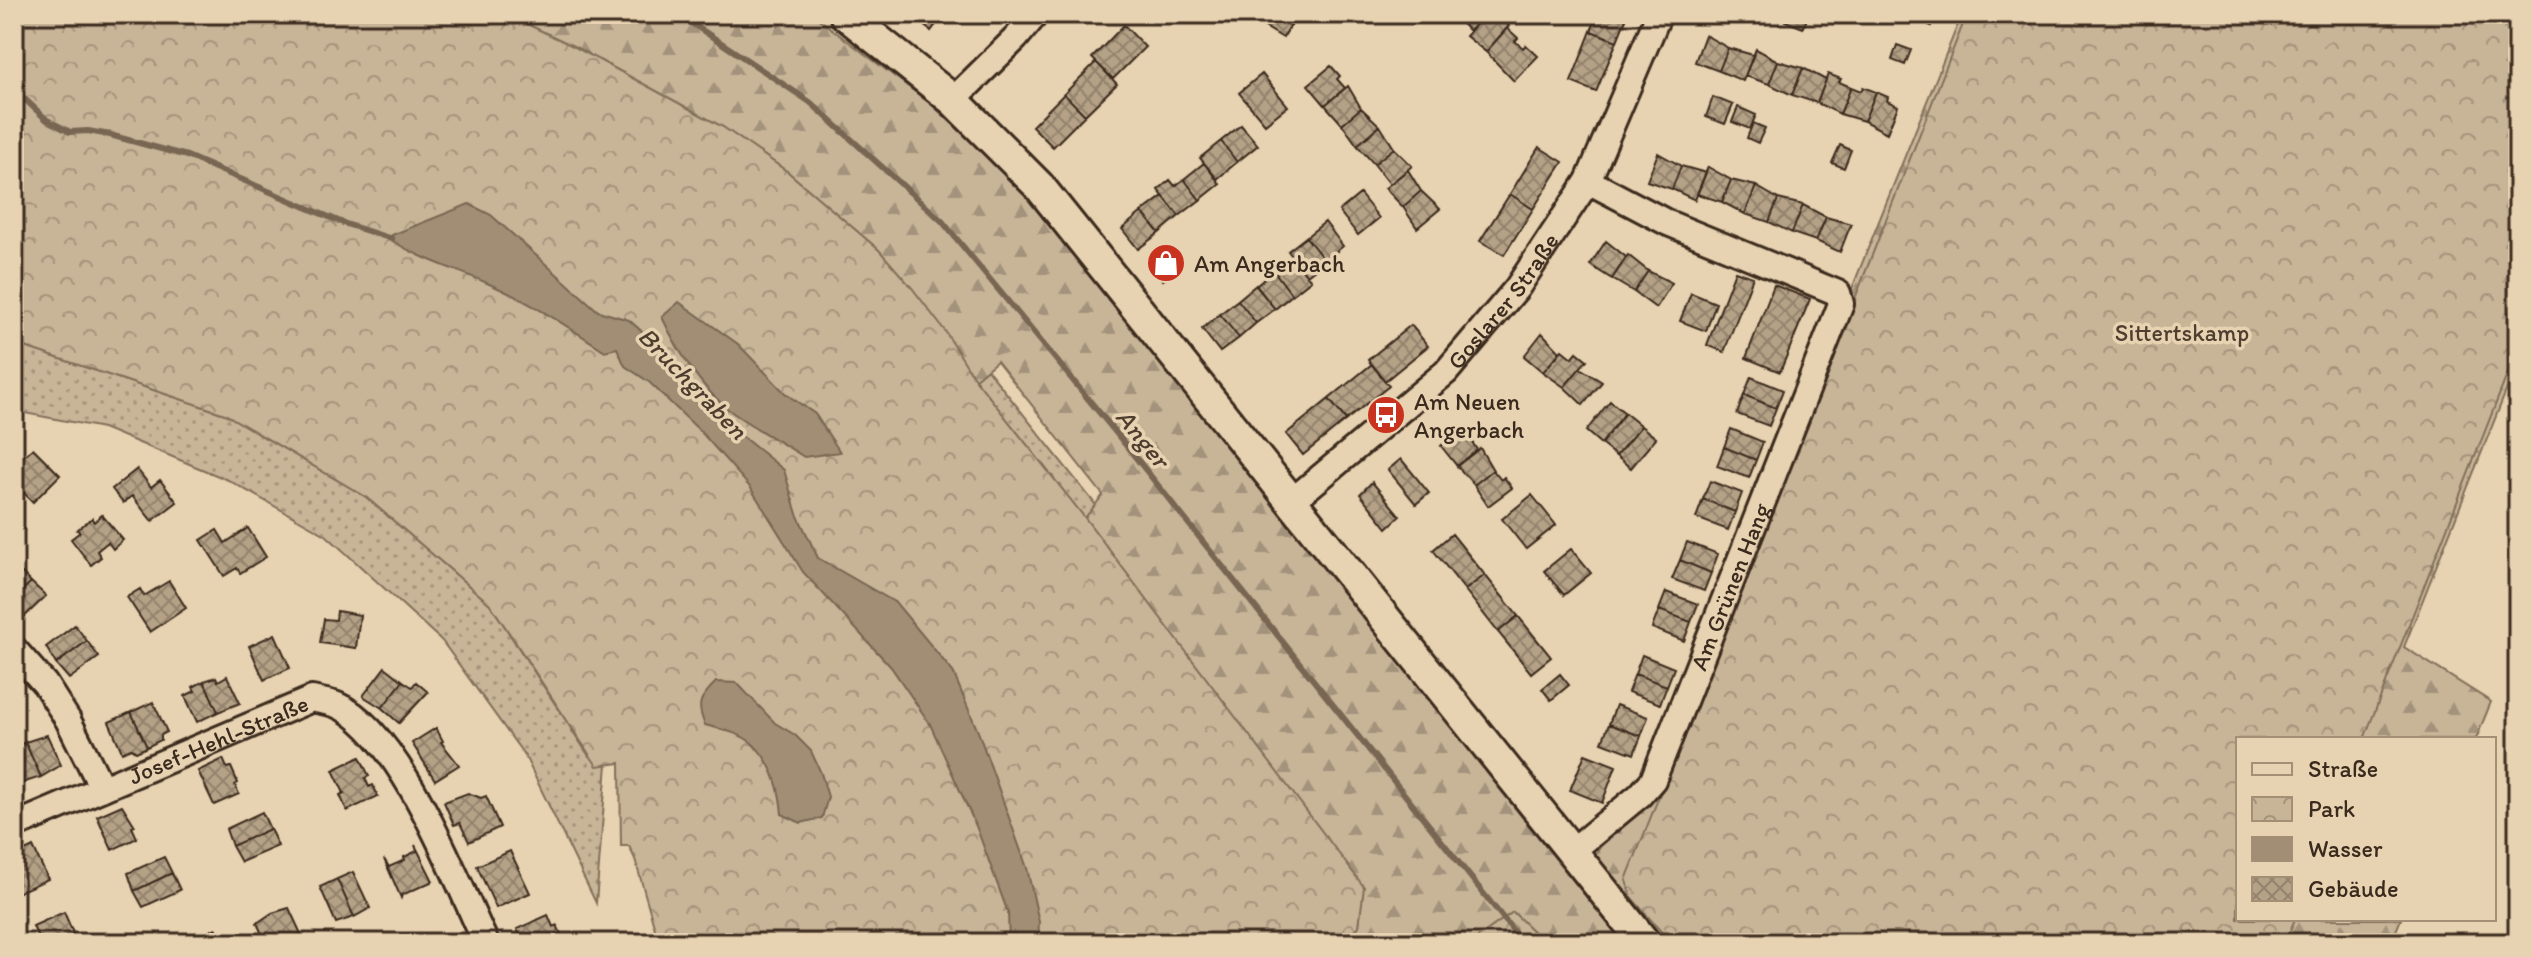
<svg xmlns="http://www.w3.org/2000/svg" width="2532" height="957" font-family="Itim,sans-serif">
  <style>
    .grass { fill: url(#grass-dots); stroke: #826f5a; stroke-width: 2 }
    .forest { fill: url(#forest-firs); stroke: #826f5a; stroke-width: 2 }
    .park { fill: url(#park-crowns); stroke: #826f5a; stroke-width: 2 }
    .water { fill: #a18e75; stroke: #786652; stroke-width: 2 }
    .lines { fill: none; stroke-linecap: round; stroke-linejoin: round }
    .stream { stroke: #786652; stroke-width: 6 }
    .building { fill: url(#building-cross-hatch); stroke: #3b2a1e; stroke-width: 2 }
    .minor-casing { stroke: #3b2a1e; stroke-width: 30 }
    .tertiary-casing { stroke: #3b2a1e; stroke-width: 36 }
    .minor { stroke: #e7d2b1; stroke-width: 24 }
    .tertiary { stroke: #e7d2b1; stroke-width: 30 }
    .labels { text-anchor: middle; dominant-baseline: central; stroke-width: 7; stroke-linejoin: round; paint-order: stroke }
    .poi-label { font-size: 24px; fill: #3b2a1e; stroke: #e7d2b1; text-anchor: start }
    .street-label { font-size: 24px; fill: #3b2a1e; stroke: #e7d2b1 }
    .park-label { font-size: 24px; fill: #503f30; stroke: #e7d2b1 }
    .water-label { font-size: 26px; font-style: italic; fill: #4f3e2f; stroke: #e7d2b1 }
  </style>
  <defs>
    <pattern id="grass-dots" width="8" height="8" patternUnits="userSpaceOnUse" patternTransform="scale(2)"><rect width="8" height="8" fill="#c8b497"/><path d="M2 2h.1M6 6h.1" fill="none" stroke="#a4937b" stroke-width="1.8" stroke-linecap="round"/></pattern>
    <pattern id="forest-firs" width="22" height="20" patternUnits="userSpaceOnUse" patternTransform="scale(2)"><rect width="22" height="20" fill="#c8b497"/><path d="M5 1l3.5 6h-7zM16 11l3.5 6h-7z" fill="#a4937b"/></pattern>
    <pattern id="park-crowns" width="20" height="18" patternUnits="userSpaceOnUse" patternTransform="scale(2)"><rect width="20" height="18" fill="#c8b497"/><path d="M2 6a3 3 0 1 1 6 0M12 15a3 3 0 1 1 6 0" fill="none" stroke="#a4937b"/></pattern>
    <pattern id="building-cross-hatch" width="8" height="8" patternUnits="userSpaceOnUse" patternTransform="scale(2)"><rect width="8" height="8" fill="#b4a186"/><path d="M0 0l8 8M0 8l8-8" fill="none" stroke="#94836d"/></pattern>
  </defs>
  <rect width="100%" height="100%" fill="#e7d2b1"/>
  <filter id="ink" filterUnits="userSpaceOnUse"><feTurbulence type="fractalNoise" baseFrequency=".0125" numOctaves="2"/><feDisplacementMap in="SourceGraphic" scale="16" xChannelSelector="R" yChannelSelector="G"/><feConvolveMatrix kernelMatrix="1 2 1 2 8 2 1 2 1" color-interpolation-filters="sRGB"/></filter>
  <g filter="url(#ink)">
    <path class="grass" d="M22 346 225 414 366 497 490 604 589 756 605 745 619 730 607 764 596 903 525 756 442 641 326 535 228 480 103 428 14 411V347Z
      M987 369 1096 505 1085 518 975 379Z"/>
    <path class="forest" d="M506 14H812L931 104 1017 184 1580 877 1601 846 1658 795 1853 286 1962 14H2518V361L2404 647 2491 702 2476 739H2238V919H2401L2391 943H1545L1513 912 1470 943H1345L1359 926 1363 887 1085 518 1103 495 997 361 923 422 879 250 788 172 723 127 575 47Z"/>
    <path class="park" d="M14 14H506L575 47 723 127 788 172 879 250 912 288 945 331 975 379 1085 518 1364 887 1359 926 1345 943H659L635 859 629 846H621L620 763 597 766 490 604 366 497 225 414 22 346 14 347Z
      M1967 14H2518V347L2364 739H2238V919H2295L2285 943H1671L1631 897 1626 880Z
      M1513 912 1545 943H1470Z"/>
    <path class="water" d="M469 204 491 215 598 311 629 320 656 344 674 372 728 425 784 470 797 514 818 558 896 603 953 672 979 734 1027 868 1039 922 1038 943H1009L1008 913 976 826 930 724 891 667 803 572 750 487 701 432 649 382 625 366 617 348 605 351C567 326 529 301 487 283 453 268 418 259 387 237Z
      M679 302 738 344 786 394 815 414 840 452 804 457C779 441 752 427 729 410 699 386 678 351 662 317Z
      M716 682 737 683 775 723 795 735 811 751 821 773 828 797 822 818 801 823 782 814C780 789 772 762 753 744 741 733 720 729 705 725 695 703 701 697 716 682Z"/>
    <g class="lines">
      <path class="stream" d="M678 14 810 102 942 221 1117 434 1523 943
        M14 89 47 120 70 132 88 131 110 135 187 156 343 223 392 239"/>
    </g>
    <path class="building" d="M909 14H944L931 31Z
      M1244 14H1298L1283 38Z
      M1453 14H1485L1469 31Z
      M1485 14 1494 22 1499 17 1509 26 1486 52 1466 36Z
      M1598 14H1628L1617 41 1591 31Z
      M1787 14H1809L1803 28 1785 21Z
      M1907 14H1936L1931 26Z
      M1124 25 1145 47 1113 79 1092 58Z
      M1507 28 1518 38 1515 41 1523 48 1526 45 1538 56 1514 81 1486 52Z
      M1591 31 1617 41 1596 92 1571 82Z
      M1705 35 1728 48 1719 71 1695 62Z
      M1897 45 1911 50 1905 65 1892 60Z
      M1728 48 1753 55 1743 81 1719 71Z
      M1756 49 1778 61 1769 84 1745 76Z
      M1778 61 1803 68 1792 95 1769 84Z
      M1096 62 1117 84 1085 115 1064 94Z
      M1331 66 1340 76 1337 79 1345 88 1325 105 1308 85Z
      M1803 68 1826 80 1817 103 1792 95Z
      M1262 74 1288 106 1265 124 1239 93Z
      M1828 74 1841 79 1839 82 1851 87 1840 114 1817 103Z
      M1348 86 1361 108 1342 124 1325 105Z
      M1851 87 1861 91 1863 87 1876 92 1864 121 1840 114Z
      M1876 92 1888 97 1887 101 1898 106 1887 133 1864 121Z
      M1064 94 1085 115 1053 147 1032 126Z
      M1713 97 1733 105 1725 124 1706 117Z
      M1738 107 1756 115 1750 129 1732 122Z
      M1361 108 1380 126 1357 145 1342 124Z
      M1753 123 1765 128 1758 143 1747 138Z
      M1241 125 1258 145 1237 162 1221 141Z
      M1380 126 1394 148 1374 164 1357 145Z
      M1221 141 1237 162 1217 179 1200 158Z
      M1840 145 1851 150 1844 168 1832 163Z
      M1539 147 1563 162 1533 209 1510 194Z
      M1394 148 1412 166 1390 184 1374 164Z
      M1658 153 1681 166 1672 189 1647 181Z
      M1204 163 1220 184 1200 200 1184 179Z
      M1681 166 1706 173 1695 200 1672 189Z
      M1708 167 1731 180 1722 202 1697 194Z
      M1408 170 1421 191 1403 207 1385 188Z
      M1184 179 1200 200 1179 216 1158 190 1170 180 1175 186Z
      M1731 180 1756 186 1745 214 1722 202Z
      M1756 186 1778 199 1769 222 1745 214Z
      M1421 191 1440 209 1417 228 1403 207Z
      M1360 194 1379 218 1358 235 1339 211Z
      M1510 194 1533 209 1504 255 1480 241Z
      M1163 196 1179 216 1159 233 1142 212Z
      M1778 199 1803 205 1792 233 1769 222Z
      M1803 205 1826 217 1816 241 1792 233Z
      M1142 212 1159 233 1138 249 1122 229Z
      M1826 217 1851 224 1840 252 1816 241Z
      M1325 222 1343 246 1325 261 1306 237Z
      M1306 237 1325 261 1307 275 1288 251Z
      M1606 241 1626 257 1612 279 1590 265Z
      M1628 255 1648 271 1634 292 1612 279Z
      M1292 257 1311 280 1292 295 1274 271Z
      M1168 258 1176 269 1163 280 1154 269Z
      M1274 271 1292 295 1275 309 1256 286Z
      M1648 271 1672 283 1656 308 1634 292Z
      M1735 271 1753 277 1724 352 1707 345Z
      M1256 285 1275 309 1256 323 1238 300Z
      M1774 285 1810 299 1780 372 1746 358Z
      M1691 293 1716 303 1706 331 1680 321Z
      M1238 300 1256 323 1239 338 1220 314Z
      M1220 314 1239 338 1220 352 1202 329Z
      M1411 325 1428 346 1385 381 1368 360Z
      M1542 333 1560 352 1543 372 1524 356Z
      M1562 350 1572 358 1577 352 1587 360 1564 387 1543 372Z
      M1372 364 1389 386 1346 420 1329 399Z
      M1580 368 1602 382 1583 405 1564 387Z
      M1751 377 1783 390 1776 408 1744 395Z
      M1744 395 1776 408 1769 426 1737 414Z
      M1329 399 1346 420 1303 455 1286 434Z
      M1610 401 1625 413 1601 444 1586 431Z
      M1625 413 1641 426 1616 456 1601 444Z
      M1641 426 1656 438 1631 468 1616 456Z
      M1463 427 1477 450 1457 466 1441 446Z
      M1731 429 1763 442 1756 460 1724 447Z
      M1724 447 1756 460 1749 478 1717 466Z
      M33 448 60 475 33 502 14 483V464Z
      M1480 448 1493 470 1474 485 1457 466Z
      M1401 459 1429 493 1416 504 1388 470Z
      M137 469 151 487 160 480 177 502 152 521 132 496 123 503 112 489Z
      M1493 470 1501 480 1504 477 1512 488 1488 506 1474 485Z
      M1710 481 1742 493 1735 512 1703 499Z
      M1372 482 1400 516 1387 528 1360 494Z
      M1532 495 1556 525 1526 549 1502 519Z
      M1703 499 1735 512 1728 530 1696 518Z
      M102 515 123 540 113 549 108 542 97 551 101 557 91 565 71 539 80 532 77 530 92 518 94 522Z
      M248 528 266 557 240 573 237 568 224 576 201 540 217 530 225 543Z
      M1452 534 1485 575 1465 590 1433 550Z
      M1687 542 1718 554 1711 573 1680 560Z
      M1571 549 1591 573 1564 595 1544 571Z
      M1680 560 1711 573 1704 591 1672 579Z
      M17 568 31 582 14 599V571Z
      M1485 575 1518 616 1498 632 1465 590Z
      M169 581 186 608 150 632 127 597 140 589 144 596Z
      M31 582 46 596 19 622 14 617V599Z
      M1666 592 1698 604 1691 622 1659 610Z
      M1659 610 1691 622 1684 641 1652 628Z
      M337 611 360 615 356 648 320 643 324 619 336 620Z
      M1518 616 1551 657 1531 673 1498 632Z
      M75 625 87 641 56 664 46 647Z
      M275 634 290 668 264 680 249 646Z
      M87 641 99 657 69 679 56 664Z
      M1642 655 1674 668 1667 686 1635 674Z
      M385 667 403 681 382 708 363 696Z
      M1560 674 1569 685 1551 700 1542 689Z
      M1635 674 1667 686 1660 704 1628 692Z
      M227 676 240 703 218 712 204 681 216 677 218 681Z
      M204 681 218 712 197 722 185 696 195 691 193 687Z
      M403 681 412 687 416 682 428 692 399 723 382 708Z
      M153 702 167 732 161 735V740L147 747 131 712Z
      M1616 705 1648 717 1641 736 1609 724Z
      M131 712 147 747 136 752 131 748 122 752 109 722Z
      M1609 724 1641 736 1634 754 1602 742Z
      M436 728 443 741 441 742 459 765 435 780 412 743Z
      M47 735 61 765 41 777 25 742Z
      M25 742 41 777 19 784 14 772V750L15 747Z
      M1585 754 1616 766 1602 803 1570 790Z
      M360 757 369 776 365 778 369 787 373 785 378 796 347 811 340 795 344 793 333 770Z
      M223 759 227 768 231 767 238 783 235 785 239 794 214 805 198 771Z
      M468 793 481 798 486 796 500 827 469 842 460 823 454 825 444 802Z
      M122 805 135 826 132 827 137 838 112 850 97 816Z
      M262 812 270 829 232 846 226 829Z
      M270 829 278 846 241 862 232 846Z
      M415 845 433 881 402 895 401 898 384 859 389 867 405 860 404 857 417 851Z
      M33 847 48 879 17 893 14 886V856Z
      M510 851 530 893 496 908 477 866Z
      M164 857 172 873 134 891 128 873Z
      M353 872 370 908 354 917 337 879Z
      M172 873 180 890 143 907 134 891Z
      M337 879 354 917 336 923 320 887Z
      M289 908 301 934 290 939V943H266L257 923 272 913Z
      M64 912 76 940 70 943H40L33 926Z
      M548 915 553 927 557 925 562 936 558 938 560 943H523L517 929Z
      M216 928 222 943H183Z"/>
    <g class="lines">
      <defs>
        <g id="minor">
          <path d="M953 100 1016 38 1036 14"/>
          <path id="s1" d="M1292 501 1446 372 1517 288 1588 181 1659 14"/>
          <path d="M14 649 45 684 68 720 102 788"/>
          <path id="s2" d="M14 826 312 699C320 701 329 702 337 705 401 733 456 880 486 943"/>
          <path id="s3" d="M1572 851 1640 795 1653 780 1841 304 1838 293 1668 223 1588 181"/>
        </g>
        <path id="tertiary" d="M845 14 953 100 1039 186 1645 943"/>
      </defs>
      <use href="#minor" class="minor-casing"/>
      <use href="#tertiary" class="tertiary-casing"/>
      <use href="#minor" class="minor"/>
      <use href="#tertiary" class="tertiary"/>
    </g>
  </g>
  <defs>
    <symbol id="shop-disc" viewBox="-11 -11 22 22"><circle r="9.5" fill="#c8321e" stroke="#e7d2b1"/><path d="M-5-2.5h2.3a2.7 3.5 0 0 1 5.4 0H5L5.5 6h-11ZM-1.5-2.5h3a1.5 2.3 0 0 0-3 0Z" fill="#fff"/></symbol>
    <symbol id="bus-disc" viewBox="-11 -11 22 22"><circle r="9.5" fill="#c8321e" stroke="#e7d2b1"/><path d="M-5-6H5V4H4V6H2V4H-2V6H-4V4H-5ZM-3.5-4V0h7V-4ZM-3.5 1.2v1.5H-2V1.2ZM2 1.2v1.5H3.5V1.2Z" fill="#fff"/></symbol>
  </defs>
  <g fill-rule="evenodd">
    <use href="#shop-disc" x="1144" y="241" width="44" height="44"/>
    <use href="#bus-disc" x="1364" y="393" width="44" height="44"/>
  </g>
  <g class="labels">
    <g class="poi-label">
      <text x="1194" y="263">Am Angerbach</text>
      <text x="1414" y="401">Am Neuen<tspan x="1414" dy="28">Angerbach</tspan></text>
    </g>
    <g class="street-label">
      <text stroke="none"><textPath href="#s1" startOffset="292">Goslarer Straße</textPath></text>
      <text stroke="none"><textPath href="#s3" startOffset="316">Am Grünen Hang</textPath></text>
      <text stroke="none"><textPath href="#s2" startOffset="222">Josef-Hehl-Straße</textPath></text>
    </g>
    <g class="park-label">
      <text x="2182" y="332">Sittertskamp</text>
    </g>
    <g class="water-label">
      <text transform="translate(693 383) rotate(46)">Bruchgraben</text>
      <text transform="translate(1143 438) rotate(51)">Anger</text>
    </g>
  </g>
  <rect width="2532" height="957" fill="none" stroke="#e7d2b1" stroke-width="48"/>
  <rect x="24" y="24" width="2484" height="909" fill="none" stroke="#3b2a1e" stroke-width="3" filter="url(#ink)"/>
  <rect x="2236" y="737" width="260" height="184" fill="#e7d2b1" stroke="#a28f76" stroke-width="2"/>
  <rect x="2252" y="763" width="40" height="12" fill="#e7d2b1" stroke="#a28f76" stroke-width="2"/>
  <text x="2308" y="777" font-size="24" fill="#3b2a1e">Straße</text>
  <rect x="2252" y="797" width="40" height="24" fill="url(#park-crowns)" stroke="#a28f76" stroke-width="2"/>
  <text x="2308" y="817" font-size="24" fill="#3b2a1e">Park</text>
  <rect x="2252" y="837" width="40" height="24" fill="#a18e75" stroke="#a28f76" stroke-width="2"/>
  <text x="2308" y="857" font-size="24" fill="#3b2a1e">Wasser</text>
  <rect x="2252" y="877" width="40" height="24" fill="url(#building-cross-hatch)" stroke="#a28f76" stroke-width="2"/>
  <text x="2308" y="897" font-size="24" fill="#3b2a1e">Gebäude</text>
</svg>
